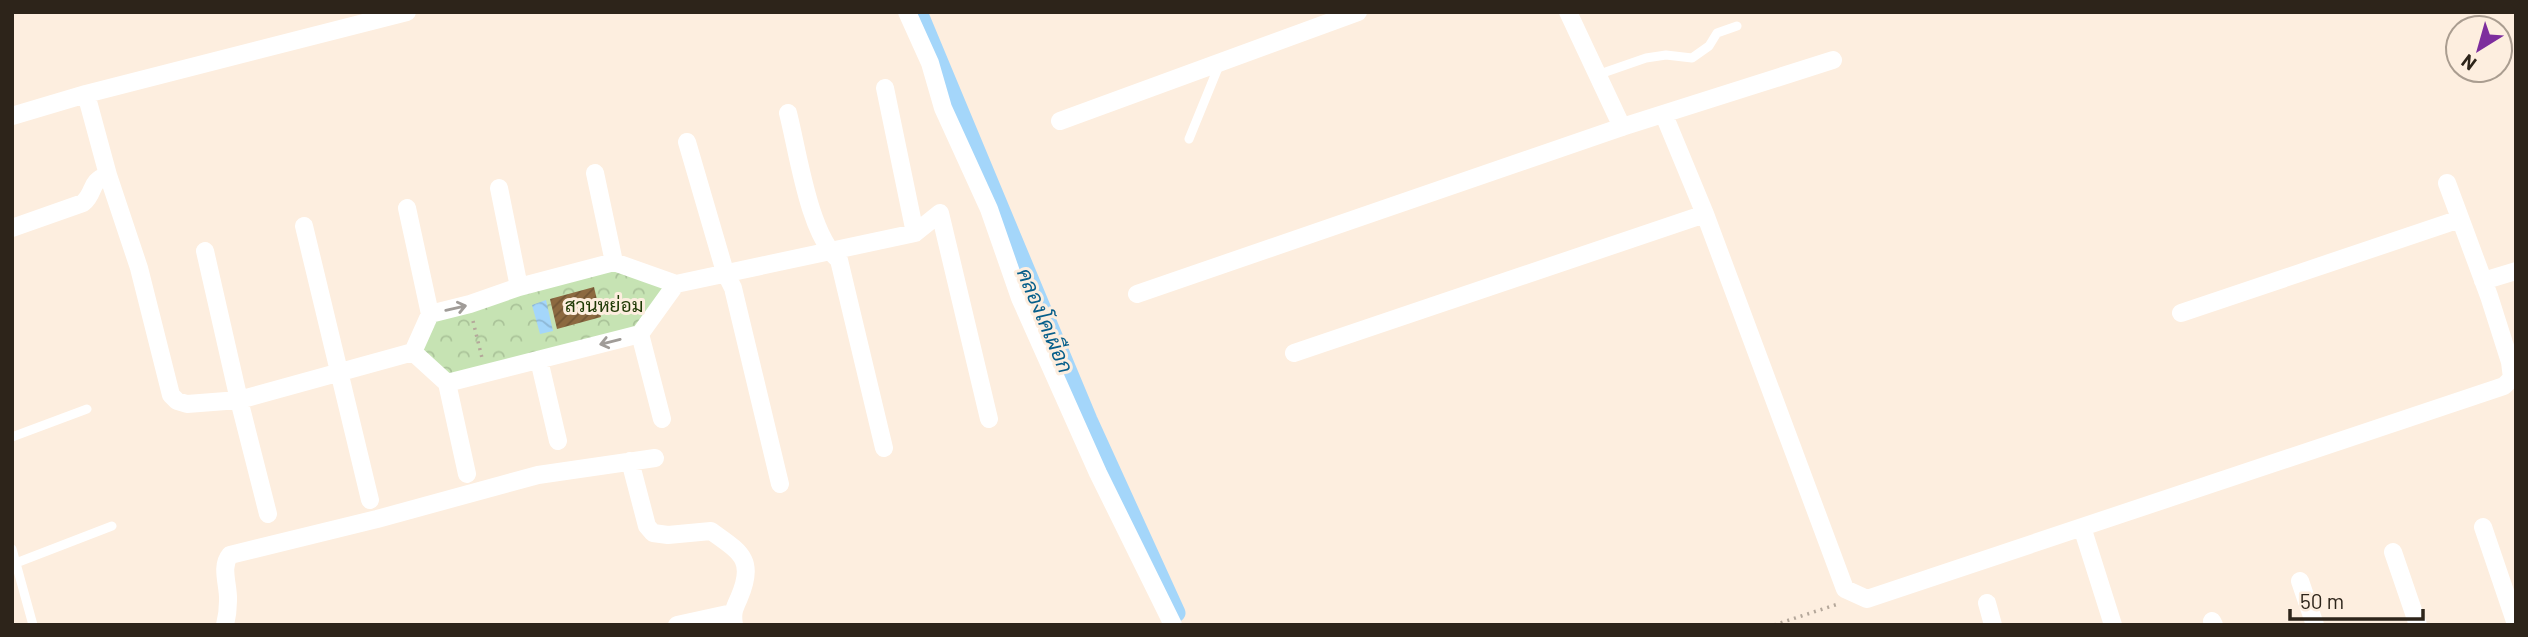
<svg xmlns="http://www.w3.org/2000/svg" width="2528" height="637" font-family="Barlow,Sarabun,sans-serif">
  <style>
    .forest { fill: url(#forest-crowns) }
    .water { fill: url(#water-waves) }
    .lines { fill: none; stroke-linecap: round; stroke-linejoin: round }
    .canal { stroke: #a4d6fa; stroke-width: 19 }
    .building { fill: url(#building-hatch) }
    .path { stroke: #b4a79a; stroke-width: 3.5; stroke-dasharray: 2 5; stroke-linecap: butt }
    .lane { stroke: #fff; stroke-width: 9 }
    .street { stroke: #fff; stroke-width: 18 }
    .oneway { stroke: #a09c98 }
    .labels { text-anchor: middle; dominant-baseline: central; stroke-width: 6; stroke-linejoin: round; paint-order: stroke }
    .park-label { font-size: 19px; fill: #1f3905; stroke: #fdeedf }
    .water-label { font-size: 21px; font-style: italic; fill: #065e8a; stroke: #fdeedf }
  </style>
  <defs>
    <pattern id="forest-crowns" width="20" height="18" patternUnits="userSpaceOnUse" patternTransform="scale(1.75)"><rect width="20" height="18" fill="#c6e3b3"/><path d="M2 6a3 3 0 1 1 6 0M12 15a3 3 0 1 1 6 0" fill="none" stroke="#aac399"/></pattern>
    <pattern id="water-waves" width="16" height="10" patternUnits="userSpaceOnUse" patternTransform="scale(1.75)"><rect width="16" height="10" fill="#a4d6fa"/><path d="M0 5q4-4 8 0t8 0" fill="none" stroke="#8eb8d6"/></pattern>
    <pattern id="building-hatch" width="6" height="6" patternUnits="userSpaceOnUse" patternTransform="scale(1.75)"><rect width="6" height="6" fill="#8c6940"/><path d="M-1 1l2-2M0 6l6-6M5 7l2-2" fill="none" stroke="#735635"/></pattern>
  </defs>
  <rect width="100%" height="100%" fill="#fdeedf"/>
  <path class="forest" d="M614 262 676 284 640 334 447 383 413 352 430 314Z"/>
  <path class="water" d="M546 300 553 331 540 334 532 305Z"/>
  <g class="lines">
    <path class="canal" d="M918 12 1088 420 1176 613"/>
  </g>
  <path class="building" d="M594 287 601 317 557 329 550 299Z"/>
  <g class="lines">
    <path class="path" d="M473 321 482 358
      M1774 625 1838 604"/>
    <path class="lane" d="M1597 75 1646 58 1666 55 1692 58 1709 46 1717 33 1737 26
      M1189 139 1220 63
      M12 437 87 409
      M12 549 33 625
      M16 563 112 526"/>
    <path class="street" d="M907 12 930 63 943 108 989 209 1020 298 1098 473 1173 625
      M1568 12 1622 127
      M885 88 915 233
      M86 94 108 175 139 268 171 395 177 401 187 404 239 400 413 352
      M788 113C798 152 809 235 839 260L884 448
      M1664 115 1705 214 1845 589 1867 599 2504 386 2512 378 2510 362 2489 296 2447 183
      M12 116 86 94 407 12
      M1060 121 1358 12
      M687 142 725 272 733 288 780 484
      M595 173 614 262
      M499 188 519 287
      M407 208 430 314
      M304 226 370 500
      M12 228 83 203C96 192 88 182 108 175
      M205 251 239 400 268 514
      M2483 281 2516 271
      M1137 294 1622 127 1833 60
      M2181 313 2460 219
      M640 334 662 419
      M413 352 430 314 470 304 519 287 614 262 676 284 915 233 940 213 989 419
      M413 352 447 383 640 334 676 284
      M1294 353 1705 214
      M539 360 558 441
      M447 383 467 474
      M630 461 647 526 653 533 668 535 711 531C740 552 756 559 739 598 734 609 732 613 734 625
      M2082 527 2113 625
      M2483 527 2516 624
      M2393 552 2418 625
      M2300 581 2315 625
      M1987 603 1993 625
      M2212 621 2214 625
      M225 625C227 617 228 609 228 601 229 586 220 567 230 555L377 519 538 475 655 458
      M677 625 732 613"/>
  </g>
  <defs><path id="oneway-shaft" d="M-6 0H5M1.5-3L5.5 0L1.5 3" fill="none" stroke-width="1.6" stroke-linecap="round" stroke-linejoin="round" transform="scale(1.75)"/></defs>
  <g class="oneway">
    <use href="#oneway-shaft" transform="translate(456 308) rotate(-13)"/>
    <use href="#oneway-shaft" transform="translate(610 342) rotate(166)"/>
  </g>
  <g class="labels">
    <g class="park-label">
      <text x="604" y="304">สวนหย่อม</text>
    </g>
    <g class="water-label">
      <text transform="translate(1046 320) rotate(67)">คลองโคเผือก</text>
    </g>
  </g>
  <rect width="2528" height="637" fill="none" stroke="#2d241a" stroke-width="28"/>
  <g transform="translate(2479 49) rotate(217)"><circle r="33" fill="#fdeedf" stroke="#aa9d90" stroke-width="2"/>
  <path d="M0-5L12 26L0 18L-12 26Z" fill="#7d2d9d"/>
  <text y="-10" font-size="19" font-weight="bold" text-anchor="middle" fill="#2d241a">N</text>
  </g>
  <path d="M2290 609v10h133v-10" fill="none" stroke="#2d241a" stroke-width="3.5"/>
  <text x="2300" y="609" font-size="21" fill="#2d241a" stroke="#fdeedf" stroke-width="5" paint-order="stroke">50 m</text>
</svg>
